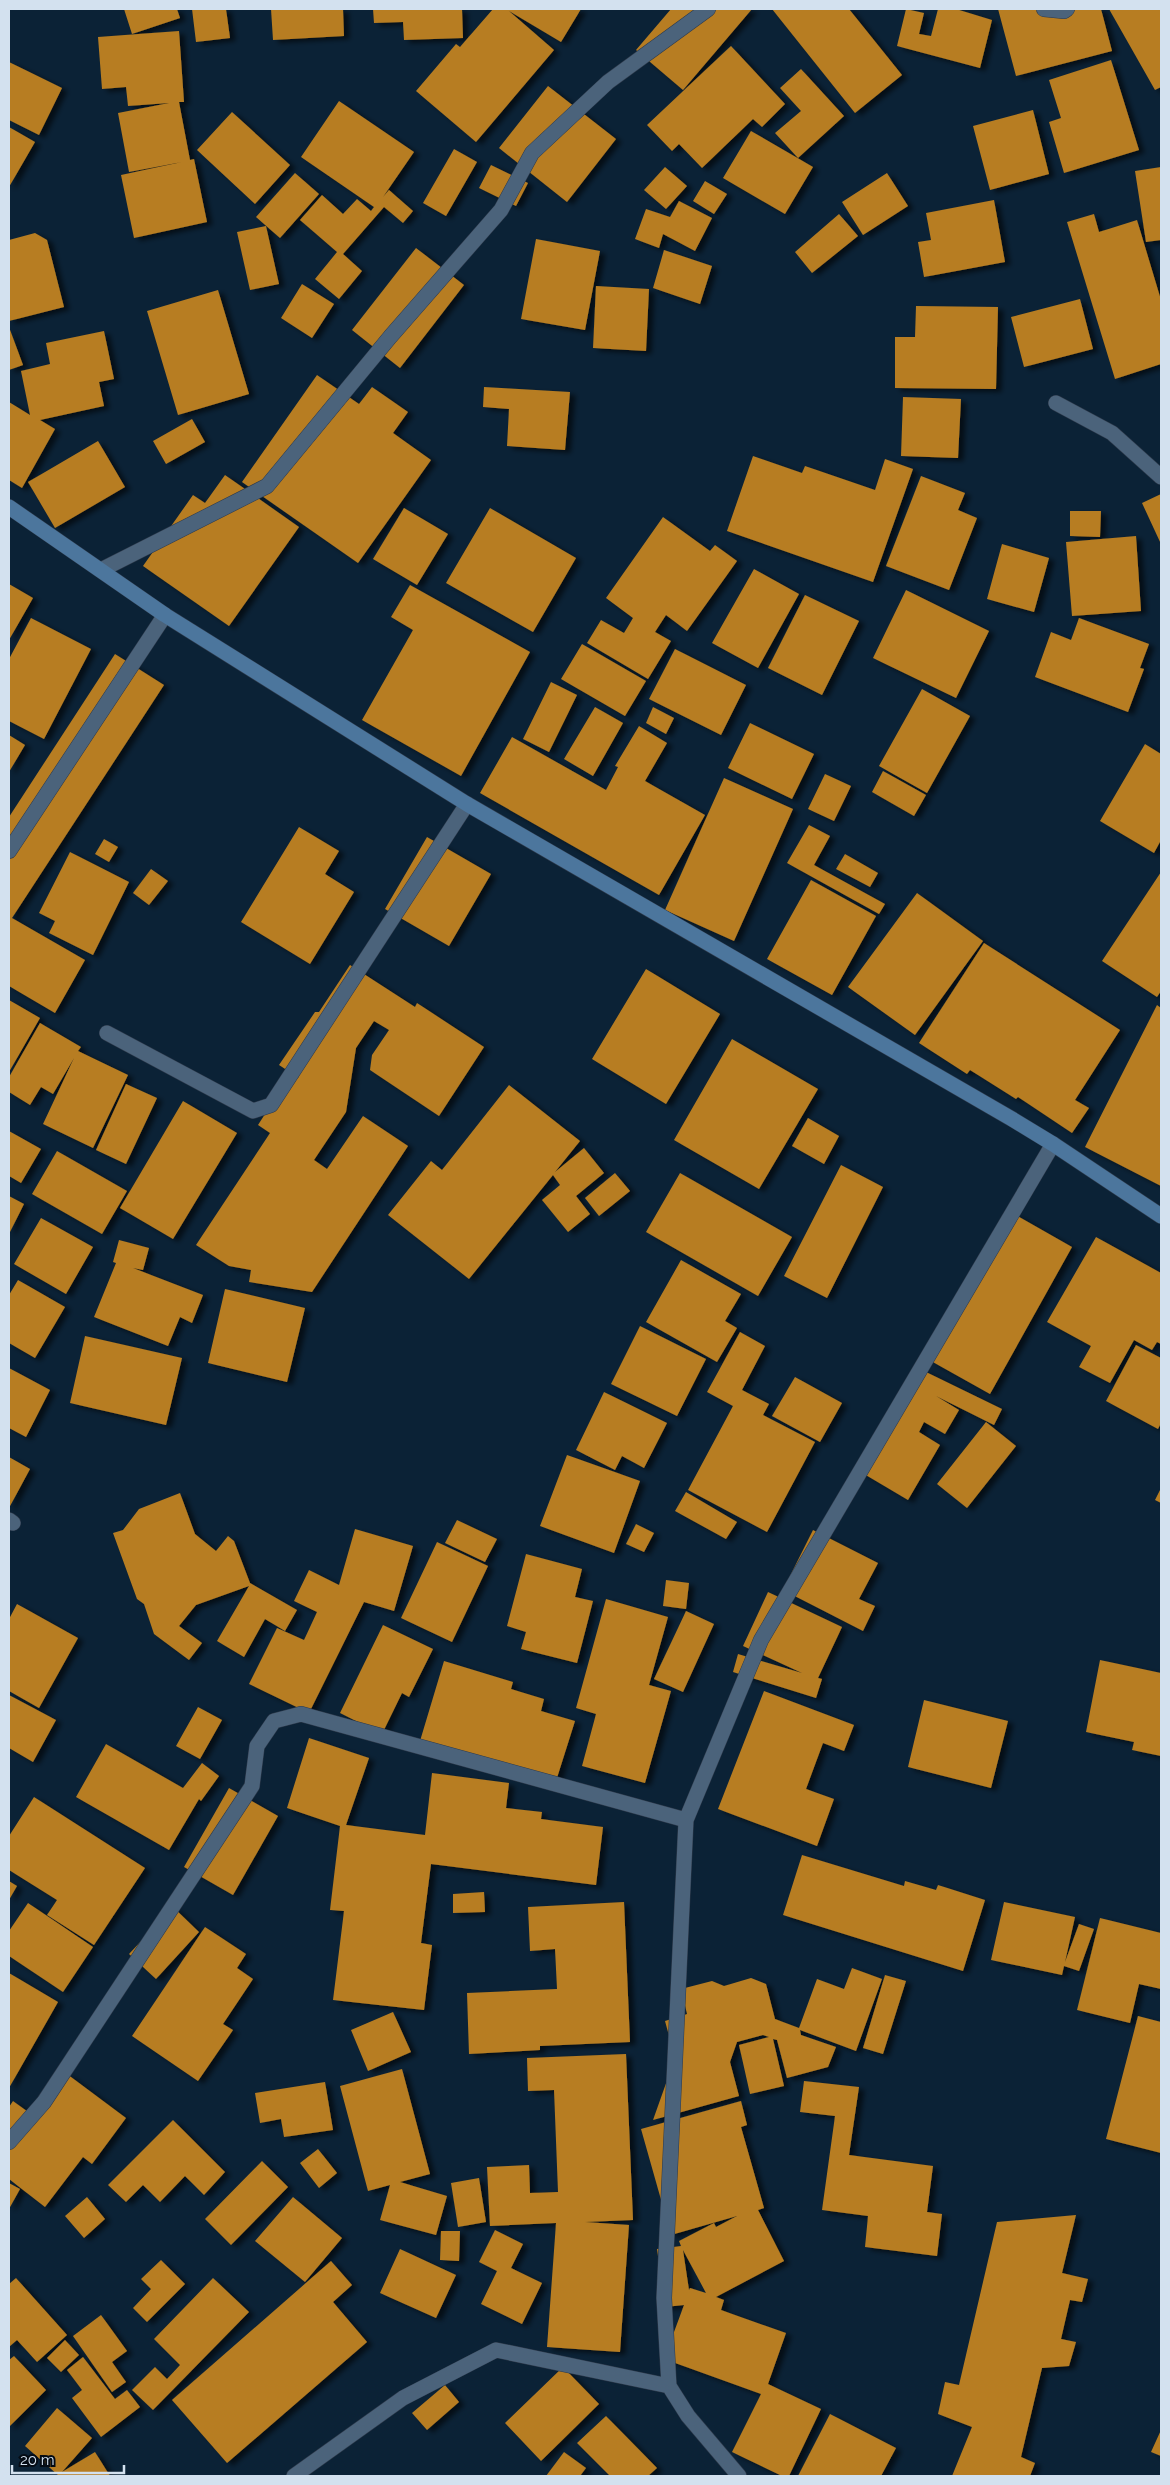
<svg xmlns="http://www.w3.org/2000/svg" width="1170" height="2485" font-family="Raleway,sans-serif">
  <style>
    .building { fill: #b77d22; fill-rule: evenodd; filter: url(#shadow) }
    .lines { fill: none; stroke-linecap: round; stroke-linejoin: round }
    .street-casing { stroke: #2e3a4b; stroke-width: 16 }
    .secondary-casing { stroke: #2e3a4b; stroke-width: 16 }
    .street { stroke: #4b637b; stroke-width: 15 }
    .secondary { stroke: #4c769d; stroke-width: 15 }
  </style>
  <defs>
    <filter id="shadow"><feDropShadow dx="5.5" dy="3" stdDeviation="2.5" flood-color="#0009"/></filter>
  </defs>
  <rect width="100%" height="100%" fill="#0b2236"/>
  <path class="building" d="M124 9H177L180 18 132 34Z
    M192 9H226L230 38 196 42Z
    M271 9H343L344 36 273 40Z
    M373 9H462L463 38 404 40 403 22 374 23Z
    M493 9H581L561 42 509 11 554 50 476 142 416 91 456 44 460 47Z
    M671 9H752L683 90 636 50Z
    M772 9H849L902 75 855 113Z
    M906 9 924 13 919 34 931 36 938 9H956L992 20 980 68 897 46Z
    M998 9H1101L1112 51 1016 76Z
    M1109 9H1161V87L1155 90Z
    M179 31 184 102H179L190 160 194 159 207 222 134 238 121 175 182 162 129 172 118 113 169 103 128 106 126 87 102 89 98 37Z
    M731 46 785 104 762 127 753 119 702 168 679 144 672 151 647 125Z
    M1111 60 1139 150 1064 173 1049 122 1061 118 1049 80Z
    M9 62 62 88 39 135 9 120Z
    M801 69 844 116 798 158 775 133 801 111 780 88Z
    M548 86 616 139 567 202 499 148Z
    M339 101 414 152 383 197 389 190 413 211 403 223 384 207 343 254 362 271 339 299 315 279 337 252 300 220 322 195 343 214 357 199 371 211 374 207 301 157Z
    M1033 110 1049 174 990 190 973 126Z
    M232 112 290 165 255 204 197 150Z
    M9 127 35 142 9 187Z
    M751 131 813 167 785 214 723 178Z
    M454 149 477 162 446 216 423 203Z
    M491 165 528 183 516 206 479 188Z
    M665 167 687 186 666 209 644 190Z
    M1161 167V240L1146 242 1135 171Z
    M295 173 319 194 280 238 256 217Z
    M887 173 908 206 863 235 842 202Z
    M705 181 727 194 714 214 693 201Z
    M994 200 1005 262 924 277 918 242 931 240 926 213Z
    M679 201 712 218 695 251 663 234 659 248 635 239 646 209 670 217Z
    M839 214 858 236 812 273 795 252Z
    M1094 214 1099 232 1137 220 1161 300V364L1115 379 1067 222Z
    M266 226 279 284 250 290 237 232Z
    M35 233 47 240 64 307 9 321V240Z
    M536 239 600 251 585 330 521 319Z
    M416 248 464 285 400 368 352 330Z
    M664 250 712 266 700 304 653 288Z
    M302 284 334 304 312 338 281 318Z
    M596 286 649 289 646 351 593 348Z
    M218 290 249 394 178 415 147 311Z
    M1080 299 1093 349 1024 367 1011 317Z
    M916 306 998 307 996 389 895 388V337H915Z
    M9 327 23 365 9 370Z
    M104 331 114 379 99 382 104 406 40 420 55 429 22 488 9 480V402L30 415 21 371 50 364 46 343Z
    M317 375 359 404 372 387 408 412 393 433 431 460 358 563 242 482Z
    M484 387 570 392 565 450 507 446 509 409 483 407Z
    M903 397 961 399 958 458 901 456Z
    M192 419 205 442 166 464 153 441Z
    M98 441 125 487 55 528 28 482Z
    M753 456 802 473 805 466 875 490 885 459 913 469 873 582 727 531Z
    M225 475 299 527 229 626 143 566 193 495 205 503Z
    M921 476 965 493 958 510 977 518 949 590 886 566Z
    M1161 494V544L1142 503Z
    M404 508 448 534 417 585 373 559Z
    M490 508 576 558 533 632 446 583Z
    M1070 511H1101L1100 537 1070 536Z
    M663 517 710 551 715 545 737 561 687 631 666 615 655 632 671 641 648 679 587 643 601 620 624 633 633 618 606 598Z
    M1136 536 1141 611 1072 616 1066 542Z
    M1002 544 1049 558 1034 612 987 599Z
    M754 569 799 594 758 668 712 643Z
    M9 584 33 598 9 640Z
    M410 585 530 652 461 776 362 720 413 630 391 617Z
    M906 590 989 631 956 698 873 658Z
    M805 595 859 621 822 695 768 668Z
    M31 618 91 649 44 739 9 721V659Z
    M1079 618 1149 644 1140 668 1144 669 1128 712 1035 677 1051 632 1071 640Z
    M582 644 646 681 625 716 561 679Z
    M675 649 746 685 721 735 649 699Z
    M115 654 164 685 12 918 85 960 55 1013 9 986V817Z
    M551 682 577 695 549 752 523 739Z
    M922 689 970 716 927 793 879 766Z
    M595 707 623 723 593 776 564 759Z
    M653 707 674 718 666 734 646 723Z
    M750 723 814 754 792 799 728 768Z
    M639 726 667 743 645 781 705 815 659 895 480 793 512 737 606 790 618 767 615 766Z
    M9 735 25 745 9 772Z
    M1145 744 1161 754V840L1154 853 1100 821Z
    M883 771 926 795 914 816 872 792Z
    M825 774 851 786 834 821 808 809Z
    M724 778 793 809 734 941 665 910Z
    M809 825 830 836 814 865 885 904 879 914 787 863Z
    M299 827 339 851 325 874 354 892 310 964 241 922Z
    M427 837 491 874 449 946 385 909Z
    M104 839 118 847 109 862 95 854Z
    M70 852 129 882 93 955 49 933 55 921 39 913Z
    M845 854 878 873 870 887 836 869Z
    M151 869 168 881 149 905 133 893Z
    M1161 872V991L1157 997 1102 961Z
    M811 880 876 916 832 995 767 959Z
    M917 893 983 941 915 1035 848 987Z
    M984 943 1120 1030 1075 1100 1089 1108 1072 1133 1018 1097 1016 1099 970 1070 967 1074 919 1043Z
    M350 965 415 1007 417 1003 484 1047 439 1116 370 1070 372 1055 389 1030 374 1021 356 1048 346 1112 314 1160 327 1169 363 1116 408 1146 312 1292 249 1282 251 1270 229 1266 196 1245 270 1133 258 1125 281 1089 283 1075 299 1078 279 1065 315 1012H319Z
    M646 969 720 1014 666 1104 592 1059Z
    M9 1000 40 1018 9 1072Z
    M1157 1005 1161 1008V1186L1085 1147Z
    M40 1023 81 1047 78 1051 128 1075 93 1148 43 1124 74 1058 53 1094 41 1087 30 1105 9 1092V1077Z
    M732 1039 818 1089 759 1189 674 1140Z
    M126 1084 157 1098 126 1164 96 1150Z
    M509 1085 580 1141 555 1172 584 1148 604 1173 576 1196 590 1214 568 1232 542 1200 560 1185 553 1175 469 1279 388 1215 431 1161 442 1170Z
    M183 1101 237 1133 173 1239 120 1208Z
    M808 1118 839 1136 824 1164 792 1146Z
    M9 1131 41 1149 21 1183 9 1176Z
    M57 1151 127 1191 102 1234 32 1194Z
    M841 1165 883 1187 827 1298 784 1276Z
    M615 1173 630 1191 599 1216 585 1198Z
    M680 1173 792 1237 758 1296 646 1232Z
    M9 1196 24 1204 9 1234Z
    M1014 1214 1072 1247 990 1394 931 1361Z
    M41 1218 93 1247 66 1294 14 1264Z
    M1096 1237 1161 1273V1344L1157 1342 1152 1350 1134 1340 1110 1383 1079 1367 1091 1346 1047 1322Z
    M119 1240 149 1248 143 1270 133 1268 203 1295 192 1323 180 1317 168 1346 94 1317 116 1263 113 1262Z
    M681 1260 741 1294 725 1321 737 1328 717 1362 646 1322Z
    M18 1280 65 1307 35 1358 9 1343V1295Z
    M225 1289 305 1308 287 1382 208 1363Z
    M640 1326 706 1359 677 1416 611 1384Z
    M740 1332 765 1346 742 1390 769 1404 763 1415 815 1442 767 1532 688 1490 733 1406 707 1392Z
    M85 1336 182 1358 166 1425 70 1403Z
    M1136 1345 1161 1358V1423L1158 1429 1106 1401Z
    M9 1368 50 1390 26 1437 9 1428Z
    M924 1371 1002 1409 994 1425 936 1396 959 1410 945 1434 924 1422 919 1432 940 1445 908 1500 859 1471Z
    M795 1377 842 1403 820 1442 772 1416Z
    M604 1392 667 1423 644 1468 622 1456 615 1470 576 1450Z
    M986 1422 1016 1446 967 1508 937 1484Z
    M567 1455 640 1481 614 1553 540 1526Z
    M9 1457 30 1469 9 1508Z
    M1161 1488V1503L1155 1500Z
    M686 1492 737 1522 726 1539 675 1511Z
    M180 1493 195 1534 216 1551 228 1536 234 1541 250 1583 297 1610 285 1631 265 1619 244 1657 217 1641 249 1586 196 1605 179 1626 202 1643 189 1660 154 1634 144 1604 137 1599 113 1533 123 1530 139 1509Z
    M457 1520 497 1539 485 1562 445 1543Z
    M636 1524 654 1533 644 1552 626 1544Z
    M355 1529 413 1546 394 1611 364 1602 309 1713 249 1684 277 1628 304 1640 317 1612 294 1601 309 1570 339 1585Z
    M813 1530 878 1563 859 1599 875 1606 863 1631 783 1590Z
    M437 1542 488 1566 452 1642 401 1618Z
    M526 1554 582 1569 575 1597 593 1601 577 1663 521 1649 526 1632 507 1626Z
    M666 1580 689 1583 686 1609 663 1606Z
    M768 1592 842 1627 818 1678 822 1679 816 1698 733 1672 738 1654 802 1673 743 1646Z
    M606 1599 668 1617 649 1685 671 1691 645 1783 582 1766 596 1714 576 1708Z
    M17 1604 78 1638 39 1708 9 1691V1619Z
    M686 1611 714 1624 683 1692 654 1679Z
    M383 1625 433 1649 409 1697 402 1693 382 1734 340 1713Z
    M1100 1660 1161 1673V1756L1132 1750 1134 1742 1086 1732Z
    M444 1661 513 1682 511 1689 544 1699 541 1711 575 1721 556 1781 420 1741Z
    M764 1691 854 1725 844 1751 823 1743 806 1789 834 1799 817 1846 718 1809Z
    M9 1695 56 1720 33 1762 9 1748Z
    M924 1700 1008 1721 991 1788 908 1767Z
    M198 1707 222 1720 200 1759 176 1746Z
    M309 1738 369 1758 346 1825 425 1835 432 1773 509 1783 506 1808 542 1812 541 1819 603 1827 596 1885 431 1864 421 1943 432 1945 424 2010 333 2000 344 1911 330 1910 340 1826 287 1808Z
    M106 1744 183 1788 202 1763 219 1776 201 1801 199 1799 169 1850 76 1797Z
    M229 1788 278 1816 233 1895 184 1867Z
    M34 1797 145 1868 94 1945 47 1915 57 1900 9 1870V1836Z
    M802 1855 904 1886 905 1881 936 1890 938 1885 985 1900 963 1971 783 1915Z
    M9 1881 17 1886 9 1900Z
    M484 1892 485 1912 453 1913V1894Z
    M624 1902 630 2042 540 2046V2050L469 2054 467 1993 557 1989 555 1949 530 1951 528 1907Z
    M1004 1902 1075 1917 1065 1962 1079 1924 1094 1929 1079 1971 1064 1966 1062 1975 991 1960Z
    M28 1903 93 1947 63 1992 9 1956V1931Z
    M173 1907 199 1932 156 1979 129 1954Z
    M1100 1918 1161 1933V1989L1139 1984 1130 2023 1077 2010Z
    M205 1927 246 1954 237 1968 253 1979 223 2024 233 2030 198 2081 132 2036Z
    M852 1968 882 1979 856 2051 800 2030 801 2035 836 2047 828 2067 787 2078 777 2040 773 2039 784 2086 750 2094 739 2045 769 2037 763 2035 737 2042 730 2062 739 2096 653 2120 675 2058 665 2021 687 2014 681 1989 712 1981 724 1986 751 1978 766 1984 775 2019 799 2028 817 1979 844 1989Z
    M9 1973 58 2002 9 2088Z
    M885 1975 906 1981 883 2054 863 2048Z
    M393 2012 411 2052 368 2071 351 2030Z
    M1138 2016 1161 2022V2153L1106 2139Z
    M626 2054 633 2220 585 2222 629 2225 620 2352 547 2347 556 2223 490 2226 487 2167 529 2165 530 2193 558 2192 554 2090 528 2091 527 2058Z
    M402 2069 430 2174 400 2182 447 2196 436 2235 380 2220 390 2185 368 2191 340 2086Z
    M67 2074 126 2118 92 2164 83 2157 45 2207 9 2179V2107L13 2101 35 2117Z
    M804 2081 859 2087 849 2155 933 2166 927 2212 942 2214 937 2256 865 2247 868 2216 822 2210 835 2116 800 2112Z
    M325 2082 333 2130 284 2137 281 2119 260 2123 255 2093Z
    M741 2101 747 2125 741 2127 764 2208 758 2210 784 2261 716 2297 724 2300 721 2310 786 2333 768 2384 821 2409 789 2476H782L732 2452 761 2394 664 2359 684 2305 665 2307 657 2249 681 2246 679 2241 714 2223 716 2227 737 2216 671 2235 641 2129ZM683 2250 706 2293 690 2288 689 2290Z
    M173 2120 225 2172 204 2195 185 2176 160 2202 143 2185 126 2202 108 2185Z
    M318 2149 337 2173 319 2188 300 2163Z
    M262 2161 288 2187 231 2245 205 2219Z
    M479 2178 486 2222 458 2227 451 2183Z
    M9 2183 20 2189 9 2209Z
    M87 2197 105 2219 84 2238 65 2216Z
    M293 2197 342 2238 305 2282 255 2241Z
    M1076 2215 1062 2273 1088 2279 1082 2302 1070 2300 1061 2339 1076 2342 1069 2366 1042 2368 1021 2457 1035 2463 1030 2476H952L972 2427 938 2414 945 2382 959 2385 997 2222Z
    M495 2230 523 2244 511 2268 542 2283 522 2324 481 2304 497 2271 479 2262Z
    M441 2231H460L459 2261 440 2260Z
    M400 2249 456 2275 436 2318 380 2293Z
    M161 2260 185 2284 147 2322 133 2308 151 2289 141 2279Z
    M331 2261 352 2285 333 2302 367 2342 227 2463 172 2400Z
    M16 2278 67 2335 37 2362 17 2340 9 2347V2284Z
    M213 2278 249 2312 153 2410 132 2390 155 2367 167 2379 180 2365 154 2339Z
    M101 2315 127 2351 112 2362 126 2382 112 2392 73 2336Z
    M65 2340 79 2355 61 2372 47 2358Z
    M14 2356 46 2390 9 2427V2360Z
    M83 2357 115 2399 127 2390 140 2407 101 2437 72 2398 82 2390 67 2370Z
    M563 2367 599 2404 541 2461 505 2423Z
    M445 2385 459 2402 427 2430 412 2413Z
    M57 2408 92 2438 62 2472 95 2452 110 2476H56L58 2475 25 2446Z
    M830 2414 896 2448 881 2476H798Z
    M606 2416 657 2468 648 2476H610L577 2443Z
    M1161 2430V2456L1151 2452Z
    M564 2452 586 2468 580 2476H546Z"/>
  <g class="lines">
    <defs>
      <path id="street" d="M1044 9 1064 11 1067 9
        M1056 403 1112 433 1161 477
        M101 570 267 486 390 337 501 210 532 153 608 82 708 9
        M9 851 165 615
        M107 1033 253 1111 271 1105 467 804
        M9 1520 13 1523
        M9 2142 44 2102 252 1786 257 1746 274 1721 301 1714 686 1820
        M294 2476 403 2398 496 2350 669 2386
        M739 2476 688 2416 669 2386 664 2298 686 1820 761 1640 1053 1144"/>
      <path id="secondary" d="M9 507 165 615 467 804 1012 1119 1053 1144 1161 1216"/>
    </defs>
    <use href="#street" class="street-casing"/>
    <use href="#secondary" class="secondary-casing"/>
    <use href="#street" class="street"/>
    <use href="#secondary" class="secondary"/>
  </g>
  <rect width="1170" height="2485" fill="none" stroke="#d3e1ef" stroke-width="20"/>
  <path d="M12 2465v8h112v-8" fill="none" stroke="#d3e1ef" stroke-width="2.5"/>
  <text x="20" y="2465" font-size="15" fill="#d3e1ef" stroke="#040b14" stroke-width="4" paint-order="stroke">20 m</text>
</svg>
